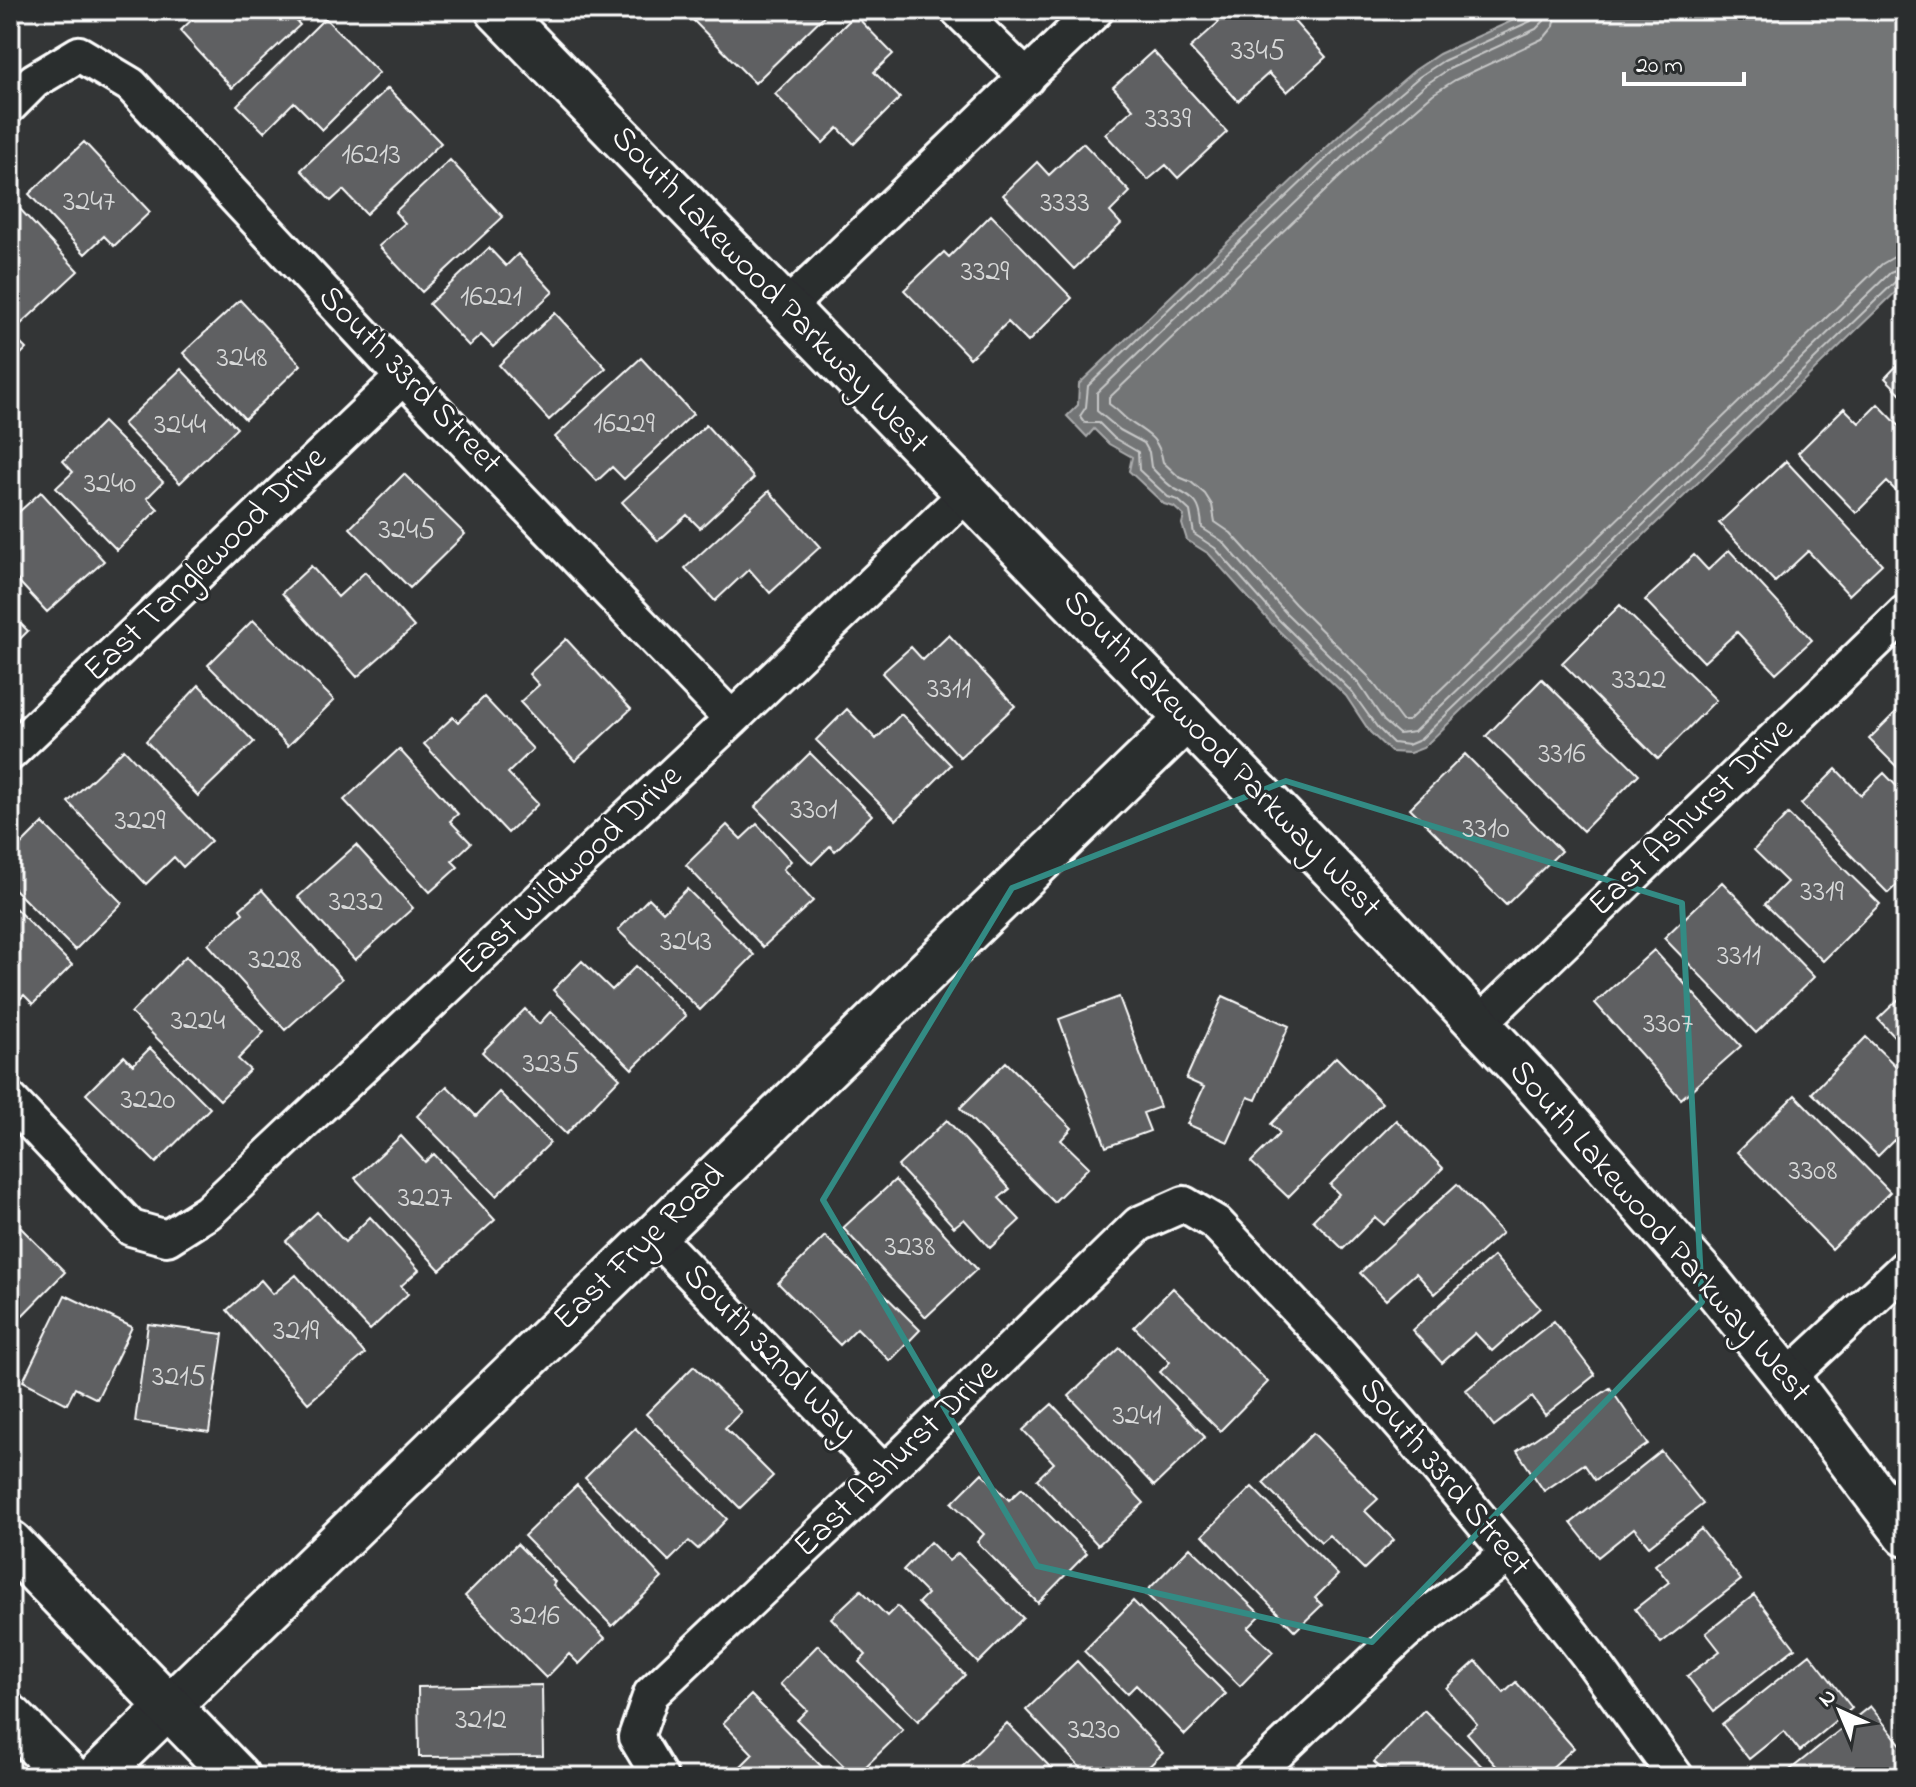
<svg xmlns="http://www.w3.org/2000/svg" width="1916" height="1787" font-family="'Indie Flower',sans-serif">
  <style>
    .water { fill: #737576; stroke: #abacad; stroke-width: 2 }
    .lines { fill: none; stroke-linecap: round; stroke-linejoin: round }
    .shore { stroke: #c7c8c8; stroke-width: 2 }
    .building { fill: #5f6162; stroke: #fff; stroke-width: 2 }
    .minor-casing { stroke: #fff; stroke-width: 40 }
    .tertiary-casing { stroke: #fff; stroke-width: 48 }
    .secondary-casing { stroke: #fff; stroke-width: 50 }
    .minor { stroke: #2a2d2e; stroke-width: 34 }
    .tertiary { stroke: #2a2d2e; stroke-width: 42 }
    .secondary { stroke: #2a2d2e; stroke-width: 44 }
    .marked { fill: none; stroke: #338b84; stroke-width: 6; stroke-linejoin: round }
    .labels { text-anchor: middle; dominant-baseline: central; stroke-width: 6; stroke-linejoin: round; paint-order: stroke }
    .number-label { font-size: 30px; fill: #d7d8d8 }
    .street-label { font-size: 34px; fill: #fff; stroke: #2a2d2e }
  </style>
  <rect width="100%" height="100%" fill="#333536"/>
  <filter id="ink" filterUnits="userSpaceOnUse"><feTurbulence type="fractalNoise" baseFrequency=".0125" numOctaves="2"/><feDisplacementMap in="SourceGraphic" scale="16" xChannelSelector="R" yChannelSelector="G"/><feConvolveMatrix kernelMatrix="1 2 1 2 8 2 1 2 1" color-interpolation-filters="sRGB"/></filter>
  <g filter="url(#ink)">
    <path class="water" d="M1536 10H1906V282L1423 748 1410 753 1391 752 1370 732 1346 696 1273 625 1209 554 1187 540 1182 524 1184 516 1174 507 1164 504 1129 471 1132 457 1109 444 1094 429 1087 437 1067 416 1078 405 1079 384 1347 128 1415 70 1439 54Z"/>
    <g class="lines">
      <path class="shore" d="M1535 10 1531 21 1443 61 1419 77 1352 134 1088 386 1086 407 1080 416 1085 423H1099L1114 438 1138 452 1139 470 1168 497 1178 500 1190 511 1194 534 1215 548 1279 620 1351 691 1377 727 1393 743 1408 745 1420 740 1897 280 1906 277
        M1545 10 1544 21 1536 29 1449 69 1425 85 1359 142 1097 393V411L1120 430 1144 443 1149 452 1151 467C1158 474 1166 484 1175 489 1196 499 1201 504 1202 528L1222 541 1286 613 1359 684 1384 721 1399 734 1414 732 1890 273 1906 267
        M1557 10 1554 26 1544 38 1455 80 1433 94 1367 151 1109 398V404C1117 409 1123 417 1130 422 1149 434 1159 439 1163 462L1179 477 1191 482 1205 494 1212 505 1215 522 1231 533 1295 604 1368 676 1402 721H1408L1882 264 1894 257 1906 255"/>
    </g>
    <path class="building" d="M202 10H287L300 25 232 88 180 31Z
      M683 10H830L755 83Z
      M1208 10H1284L1326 57 1287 92 1269 73 1238 101 1190 48 1219 22Z
      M855 15 893 54 874 72 900 98 854 144 838 128 823 143 775 94Z
      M325 18 379 73 322 130 294 102 264 132 237 105Z
      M1153 51 1227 132 1178 178 1166 165 1148 180 1105 134 1133 109 1113 87Z
      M388 88 441 143 366 214 343 190 331 201 301 170Z
      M84 142 150 212 114 246 104 236 85 254 29 194Z
      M1083 143 1130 192 1110 212 1121 224 1074 269 1003 195 1037 162 1049 175Z
      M450 160 503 217 422 292 379 246 405 223 395 212Z
      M19 208 78 271 21 324 10 312V216Z
      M991 215 1072 298 1028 342 1008 322 970 358 904 290 944 252 949 257Z
      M489 248 506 266 518 254 553 292 493 347 481 335 469 346 429 304Z
      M240 300 301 365 245 419 183 353Z
      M555 313 606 368 549 420 499 365Z
      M10 333 26 349 10 365Z
      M1906 356V399L1885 378Z
      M641 358 693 414 624 479 612 467 597 481 555 437Z
      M181 369 237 428 180 483 123 424Z
      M1878 404 1906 433V501L1887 482 1856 513 1798 453 1844 408 1859 423Z
      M103 422 163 482 147 498 158 509 117 550 56 488 73 472 63 461Z
      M706 425 754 478 700 528 687 515 658 541 622 502Z
      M1786 461 1882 564 1849 595 1808 551 1775 582 1719 523Z
      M404 474 465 534 410 588 350 528Z
      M769 491 820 547 770 593 749 569 715 601 685 568Z
      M41 492 104 561 47 612 10 572V520Z
      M1729 550 1812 640 1776 673 1737 632 1704 662 1645 600 1694 555 1708 570Z
      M311 566 338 597 365 572 414 627 357 677 282 593Z
      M1620 605 1716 700 1658 759 1562 663Z
      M10 613 28 631 10 649Z
      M253 620 334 700 288 746 208 665Z
      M949 635 1015 706 960 757 882 673 911 647 923 660Z
      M566 639 631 709 575 761 520 702 539 685 529 674Z
      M1542 679 1639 774 1583 831 1486 736Z
      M199 685 254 742 198 796 146 741Z
      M484 697 533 749 508 773 538 804 508 833 424 744 453 717 458 722Z
      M1906 702V776L1869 739Z
      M847 709 876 739 901 714 951 765 896 820 816 740Z
      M124 749 211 841 183 867 174 857 146 884 68 802Z
      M399 749 458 814 450 821 471 843 452 861 458 867 430 892 344 800Z
      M810 753 872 815 835 851 830 846 812 864 755 807Z
      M1465 754 1561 851 1506 905 1410 808Z
      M1836 769 1861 795 1884 773 1906 796V876L1888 893 1801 804Z
      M1788 814 1880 904 1823 961 1765 904 1787 882 1754 850Z
      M43 823 122 903 75 950 10 885V856Z
      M757 824 791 861 783 869 813 901 763 947 686 865 727 825 741 839Z
      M356 845 413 908 355 960 298 897Z
      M1722 882 1814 977 1756 1033 1664 938Z
      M687 889 754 955 700 1010 618 930 649 898 663 912Z
      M262 890 342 979 285 1030 208 944 243 913 240 909Z
      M10 903 72 965 33 1004 24 995 10 1009Z
      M1654 950 1741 1046 1681 1099 1595 1003Z
      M186 956 264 1032 238 1059 250 1070 220 1100 131 1013Z
      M582 961 612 990 636 966 686 1016 632 1069 553 990Z
      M1906 992V1049L1878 1019Z
      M1223 996 1289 1026 1256 1100 1248 1097 1228 1142 1187 1124 1204 1087 1186 1079Z
      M1119 997 1160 1107 1143 1113 1150 1131 1106 1147 1059 1019Z
      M525 1009 539 1024 551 1011 620 1078 566 1134 482 1052Z
      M1866 1037 1906 1076V1152L1894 1140 1878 1156 1812 1093Z
      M150 1048 210 1108 156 1163 86 1094 124 1056 133 1065Z
      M1336 1057 1382 1103 1288 1197 1251 1162 1280 1133 1271 1124Z
      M1006 1062 1072 1128 1061 1140 1089 1167 1054 1202 960 1108Z
      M447 1086 476 1116 499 1092 550 1143 496 1196 417 1116Z
      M1795 1095 1890 1192 1832 1249 1737 1152Z
      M947 1120 1010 1189 999 1198 1020 1220 990 1248 964 1219 954 1227 898 1166Z
      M1396 1120 1443 1168 1384 1225 1375 1217 1343 1249 1313 1220 1339 1194 1330 1185Z
      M401 1136 425 1162 434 1154 495 1220 440 1270 355 1178Z
      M895 1180 977 1269 926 1317 843 1228Z
      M1457 1184 1502 1233 1435 1294 1416 1273 1386 1300 1360 1273Z
      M317 1212 345 1242 370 1217 419 1270 401 1286 408 1294 370 1330 286 1241Z
      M13 1220 65 1272 10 1328V1223Z
      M825 1236 920 1330 890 1361 857 1328 840 1345 778 1283Z
      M1494 1256 1540 1308 1492 1351 1475 1333 1442 1363 1412 1330Z
      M296 1275 365 1354 308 1403 227 1310 261 1280 273 1294Z
      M1173 1288 1268 1382 1220 1431 1160 1372 1170 1362 1134 1327Z
      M65 1295 132 1327 97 1399 75 1388 67 1404 23 1381Z
      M1554 1321 1595 1375 1545 1415 1532 1397 1494 1426 1466 1390Z
      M148 1324 223 1334 209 1432 135 1422Z
      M1120 1348 1205 1437 1154 1486 1069 1396Z
      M694 1366 741 1412 725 1428 773 1476 740 1508 646 1414Z
      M1610 1388 1648 1444 1595 1480 1584 1464 1544 1491 1517 1451Z
      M1052 1404 1144 1503 1098 1545 1037 1479 1054 1463 1023 1430Z
      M635 1428 727 1519 698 1549 689 1541 669 1561 585 1478Z
      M1313 1433 1378 1499 1365 1511 1394 1540 1364 1569 1329 1535 1321 1542 1263 1483Z
      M1661 1451 1703 1504 1649 1546 1634 1528 1598 1557 1571 1523Z
      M982 1473 1009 1500 1022 1488 1087 1553 1038 1603 977 1542 984 1534 952 1503Z
      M577 1485 662 1578 612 1626 524 1536Z
      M1252 1487 1338 1575 1315 1598 1322 1605 1295 1631 1203 1535Z
      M1701 1529 1741 1580 1661 1643 1635 1609 1669 1582 1655 1565Z
      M930 1542 949 1561 958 1553 1023 1618 978 1663 918 1603 927 1594 903 1570Z
      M517 1544 555 1582 553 1585 605 1638 579 1664 569 1654 546 1678 465 1596Z
      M1190 1547 1261 1615 1248 1628 1273 1652 1240 1686 1145 1593Z
      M861 1590 887 1616 897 1606 965 1675 918 1721 859 1662 866 1655 831 1618Z
      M1754 1595 1795 1648 1714 1711 1687 1676 1720 1651 1706 1633Z
      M1133 1601 1226 1694 1185 1735 1136 1685 1127 1694 1084 1651Z
      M818 1645 903 1730 855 1777 797 1720 807 1710 780 1684Z
      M1810 1654 1852 1708 1800 1751 1784 1731 1749 1759 1722 1724Z
      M1077 1661 1163 1753 1138 1777H1089L1026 1710Z
      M1476 1661 1504 1693 1516 1682 1574 1748 1541 1777H1506L1467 1733 1477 1724 1446 1688Z
      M542 1685 543 1756 419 1757 418 1687Z
      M751 1695 832 1777H740L735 1772 753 1754 723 1723Z
      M1870 1706 1906 1751V1772L1900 1777H1781Z
      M1424 1710 1493 1777H1390L1374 1762Z
      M1007 1723 1060 1777H972L962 1767Z"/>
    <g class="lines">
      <defs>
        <path id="minor" d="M958 10 1027 78
          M10 105 34 81 79 54 131 85 403 377 732 719
          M786 308 1096 10
          M10 753 403 377
          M1478 1025 1906 612
          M10 1100 131 1228 167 1238 208 1212 732 719 966 494
          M654 1235 884 1473
          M1787 1378 1906 1267
          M660 1777 636 1737 651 1694 884 1473 1139 1224 1184 1204 1216 1223 1339 1353 1407 1431 1509 1554 1588 1655 1676 1777
          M1251 1777 1404 1633 1509 1554"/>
        <path id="tertiary" d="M497 10 1350 887 1533 1082 1711 1284 1787 1378 1906 1535
          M96 1777 1186 720"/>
        <path id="secondary" d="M10 1543 237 1777
          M10 1717 69 1777"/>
      </defs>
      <use href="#minor" class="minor-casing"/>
      <use href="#tertiary" class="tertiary-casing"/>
      <use href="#secondary" class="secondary-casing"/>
      <use href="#minor" class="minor"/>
      <use href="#tertiary" class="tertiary"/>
      <use href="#secondary" class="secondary"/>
    </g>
  </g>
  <path class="marked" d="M1286 781 1682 903 1702 1302 1372 1642 1037 1566 823 1200 1012 888Z"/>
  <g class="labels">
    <g class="number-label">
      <text x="1258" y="52">3345</text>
      <text x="1168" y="120">3339</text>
      <text x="371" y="156">16213</text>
      <text x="89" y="203">3247</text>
      <text x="1065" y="204">3333</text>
      <text x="985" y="273">3329</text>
      <text x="491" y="298">16221</text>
      <text x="242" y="359">3248</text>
      <text x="624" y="425">16229</text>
      <text x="180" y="426">3244</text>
      <text x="110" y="485">3240</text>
      <text x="407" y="531">3245</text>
      <text x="1639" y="681">3322</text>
      <text x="949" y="690">3311</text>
      <text x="1562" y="755">3316</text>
      <text x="814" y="811">3301</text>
      <text x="140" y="822">3229</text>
      <text x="1486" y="830">3310</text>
      <text x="1822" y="893">3319</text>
      <text x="356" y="903">3232</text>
      <text x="686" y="943">3243</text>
      <text x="1739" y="957">3311</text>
      <text x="275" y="961">3228</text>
      <text x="198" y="1022">3224</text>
      <text x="1668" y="1025">3307</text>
      <text x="551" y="1065">3235</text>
      <text x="148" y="1101">3220</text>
      <text x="1813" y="1172">3308</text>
      <text x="425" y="1199">3227</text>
      <text x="910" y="1248">3238</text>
      <text x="296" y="1332">3219</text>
      <text x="179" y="1378">3215</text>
      <text x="1137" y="1417">3241</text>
      <text x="535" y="1617">3216</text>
      <text x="481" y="1721">3212</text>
      <text x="1094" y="1731">3230</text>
    </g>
    <g class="street-label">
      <text transform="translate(769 291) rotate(46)">South Lakewood Parkway West</text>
      <text transform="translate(409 381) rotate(46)">South 33rd Street</text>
      <text transform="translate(206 565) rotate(-44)">East Tanglewood Drive</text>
      <text transform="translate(1221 755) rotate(46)">South Lakewood Parkway West</text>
      <text transform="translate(1692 818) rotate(-44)">East Ashurst Drive</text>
      <text transform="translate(571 871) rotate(-43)">East Wildwood Drive</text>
      <text transform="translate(1659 1232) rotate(49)">South Lakewood Parkway West</text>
      <text transform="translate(640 1248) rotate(-44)">East Frye Road</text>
      <text transform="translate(769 1354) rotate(46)">South 32nd Way</text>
      <text transform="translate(897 1459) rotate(-44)">East Ashurst Drive</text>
      <text transform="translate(1444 1478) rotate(50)">South 33rd Street</text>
    </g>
  </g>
  <rect width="1916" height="1787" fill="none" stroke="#2a2d2e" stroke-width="40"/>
  <rect x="20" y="20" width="1876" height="1747" fill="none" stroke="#fff" stroke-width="3" filter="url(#ink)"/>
  <g transform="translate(1840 1711) rotate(316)" stroke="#2a2d2e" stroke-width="6" paint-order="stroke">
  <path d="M0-6L14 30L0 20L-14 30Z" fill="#ffffff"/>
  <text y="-12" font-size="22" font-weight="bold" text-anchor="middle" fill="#ffffff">N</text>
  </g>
  <path d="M1624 72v12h120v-12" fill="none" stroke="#ffffff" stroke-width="4"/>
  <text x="1636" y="72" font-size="24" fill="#ffffff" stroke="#2a2d2e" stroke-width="6" paint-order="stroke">20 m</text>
</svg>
